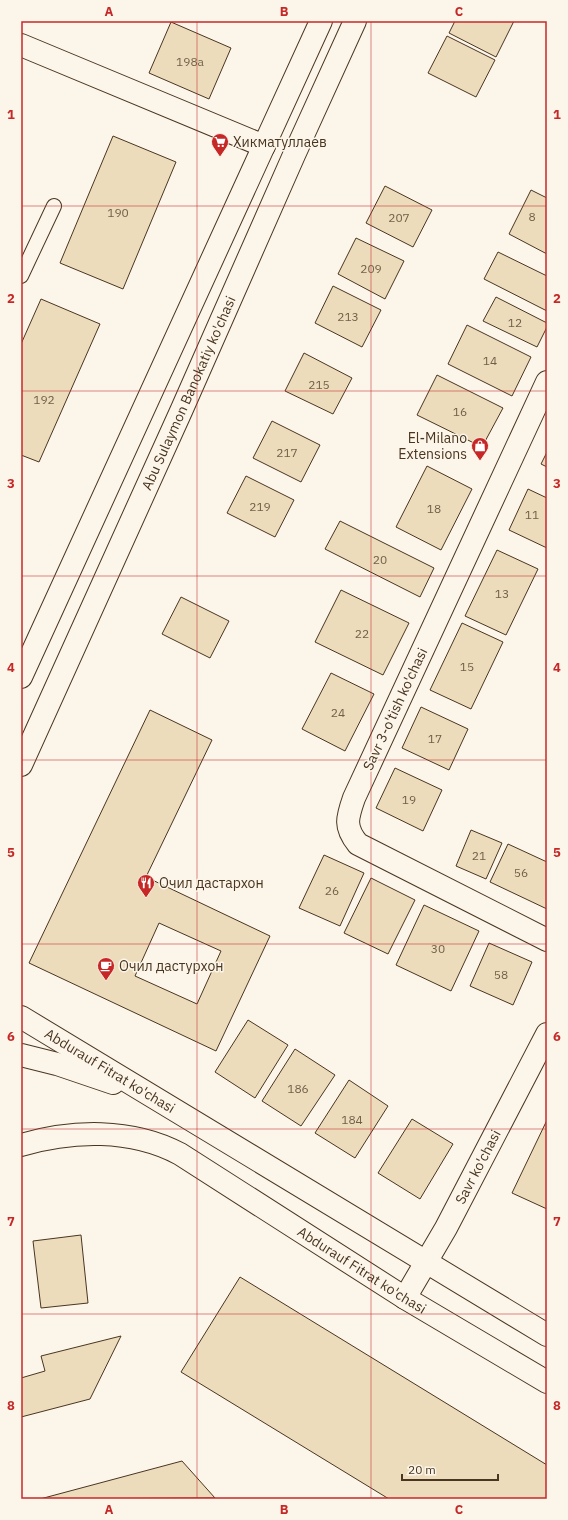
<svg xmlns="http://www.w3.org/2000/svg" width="568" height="1520" font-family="'IBM Plex Sans',sans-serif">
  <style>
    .building { fill: #ecdcbc; stroke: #4a3520; fill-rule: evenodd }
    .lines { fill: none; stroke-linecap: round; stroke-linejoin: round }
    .service-casing { stroke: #4a3520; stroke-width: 16 }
    .minor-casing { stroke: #4a3520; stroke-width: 24 }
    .secondary-casing { stroke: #4a3520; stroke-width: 24 }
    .service { stroke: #fbf6e9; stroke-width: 14 }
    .minor { stroke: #fbf6e9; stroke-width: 22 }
    .secondary { stroke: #fbf6e9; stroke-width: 22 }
    .grid { fill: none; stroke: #c62828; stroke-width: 1; stroke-opacity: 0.55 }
    .labels { text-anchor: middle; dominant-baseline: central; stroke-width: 3; stroke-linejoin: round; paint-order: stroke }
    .number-label { font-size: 12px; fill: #725f47 }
    .poi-label { font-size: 14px; fill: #4a3520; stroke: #fbf6e9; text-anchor: start }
    .street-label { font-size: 14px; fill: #4a3520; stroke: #fbf6e9 }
    .neatline { fill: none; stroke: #c62828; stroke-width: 1.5 }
    .grid-label { font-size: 13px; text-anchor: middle; font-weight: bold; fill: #c62828 }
  </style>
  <rect width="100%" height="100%" fill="#fbf6e9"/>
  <path class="building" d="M455 21H514L496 57 449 33Z
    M171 22 231 48 209 99 149 73Z
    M447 36 495 60 476 97 428 73Z
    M113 136 176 162 123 289 60 263Z
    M385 186 432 210 413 247 366 223Z
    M531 190 547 198V254L509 234Z
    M356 238 404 261 385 299 338 274Z
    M498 252 547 276V311L484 279Z
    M333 286 381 310 362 347 315 323Z
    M496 297 547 323V327L537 347 483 321Z
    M41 299 100 324 39 462 21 455V344Z
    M467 325 531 357 512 396 448 364Z
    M304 353 352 378 333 414 285 391Z
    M437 375 503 408 482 447 417 415Z
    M272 421 320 445 301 482 253 458Z
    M547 452V467L541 464Z
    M427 466 472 489 441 550 396 527Z
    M246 476 294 500 275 537 227 513Z
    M528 489 547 498V548L509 530Z
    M340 521 434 568 420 597 325 549Z
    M497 550 538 569 506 635 465 616Z
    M341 590 409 623 383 675 315 642Z
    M181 597 229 621 210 658 162 634Z
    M462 623 503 642 471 709 430 690Z
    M331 673 374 694 345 751 302 729Z
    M421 707 468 729 449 770 402 748Z
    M150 710 212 740 146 877 270 936 216 1051 29 963ZM159 923 221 951 197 1004 135 976Z
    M395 768 442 790 423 831 376 808Z
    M471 830 502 843 486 879 456 866Z
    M508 844 547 862V909L490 882Z
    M324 855 364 873 340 926 299 908Z
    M371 878 415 900 388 954 344 933Z
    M424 905 479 931 451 991 396 965Z
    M489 943 532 962 513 1005 470 986Z
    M248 1020 288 1045 255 1098 215 1072Z
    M295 1049 335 1075 301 1126 262 1101Z
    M349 1080 388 1106 355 1158 315 1133Z
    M412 1119 453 1144 420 1199 378 1173Z
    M547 1120V1209L512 1193Z
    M81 1235 88 1303 41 1308 33 1241Z
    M240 1277 547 1465V1499H389L181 1372Z
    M121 1336 90 1399 21 1417V1378L45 1371 41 1356Z
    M182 1461 215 1498 40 1499Z"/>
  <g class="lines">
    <defs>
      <path id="service" d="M21 276 54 206"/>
      <g id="minor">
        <path d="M21 45 264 146"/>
        <path d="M547 382 354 798C347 818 344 827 358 844L547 940"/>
        <path id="s1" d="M405 1298 446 1228 547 1034"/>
      </g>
      <g id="secondary">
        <path d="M21 677 321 21"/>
        <path id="s2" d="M21 765 182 409 294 155 355 21"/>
        <path id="s3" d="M21 1017 547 1335"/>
        <path d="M21 1055 57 1064 113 1083"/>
        <path id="s4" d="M21 1145C72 1130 131 1128 180 1154L405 1298 547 1382"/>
      </g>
    </defs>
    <use href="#service" class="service-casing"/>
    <use href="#minor" class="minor-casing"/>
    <use href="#secondary" class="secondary-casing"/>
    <use href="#service" class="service"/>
    <use href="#minor" class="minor"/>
    <use href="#secondary" class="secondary"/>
  </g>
  <path class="grid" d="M197 21V1499M371 21V1499M21 206H547M21 391H547M21 576H547M21 760H547M21 944H547M21 1129H547M21 1314H547"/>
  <defs>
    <symbol id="supermarket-pin" viewBox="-11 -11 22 30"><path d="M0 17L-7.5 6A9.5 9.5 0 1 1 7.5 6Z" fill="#c62828" stroke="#fbf6e9"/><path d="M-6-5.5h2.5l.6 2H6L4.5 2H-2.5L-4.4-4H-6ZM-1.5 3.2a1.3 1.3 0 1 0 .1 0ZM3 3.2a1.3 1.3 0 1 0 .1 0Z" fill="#fff"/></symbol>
    <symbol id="shop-pin" viewBox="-11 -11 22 30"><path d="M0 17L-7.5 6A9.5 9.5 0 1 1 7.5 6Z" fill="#c62828" stroke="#fbf6e9"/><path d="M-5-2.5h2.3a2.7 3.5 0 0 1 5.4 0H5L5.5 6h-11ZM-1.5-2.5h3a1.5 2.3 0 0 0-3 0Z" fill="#fff"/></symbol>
    <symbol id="restaurant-pin" viewBox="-11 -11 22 30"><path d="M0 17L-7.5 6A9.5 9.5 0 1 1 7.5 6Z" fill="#c62828" stroke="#fbf6e9"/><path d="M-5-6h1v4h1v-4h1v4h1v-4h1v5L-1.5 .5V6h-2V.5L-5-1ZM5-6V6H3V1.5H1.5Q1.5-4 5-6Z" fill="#fff"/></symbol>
    <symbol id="cafe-pin" viewBox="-11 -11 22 30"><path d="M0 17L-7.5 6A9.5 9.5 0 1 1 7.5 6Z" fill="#c62828" stroke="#fbf6e9"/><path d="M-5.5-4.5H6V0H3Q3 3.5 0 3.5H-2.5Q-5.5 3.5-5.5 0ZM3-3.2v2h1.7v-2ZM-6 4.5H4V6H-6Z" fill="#fff"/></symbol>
  </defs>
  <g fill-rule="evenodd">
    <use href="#supermarket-pin" x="210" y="132" width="20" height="27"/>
    <use href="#shop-pin" x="470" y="436" width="20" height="27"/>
    <use href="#restaurant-pin" x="136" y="873" width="20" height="27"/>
    <use href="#cafe-pin" x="96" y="956" width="20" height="27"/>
  </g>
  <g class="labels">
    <g class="number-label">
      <text x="190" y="61">198a</text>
      <text x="118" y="212">190</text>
      <text x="532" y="216">8</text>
      <text x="399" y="217">207</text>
      <text x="371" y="268">209</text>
      <text x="348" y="316">213</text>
      <text x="515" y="322">12</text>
      <text x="490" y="360">14</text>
      <text x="319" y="384">215</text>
      <text x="44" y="399">192</text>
      <text x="460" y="411">16</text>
      <text x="287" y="452">217</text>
      <text x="260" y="506">219</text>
      <text x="434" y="508">18</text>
      <text x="532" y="514">11</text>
      <text x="380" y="559">20</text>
      <text x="502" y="593">13</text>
      <text x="362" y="633">22</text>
      <text x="467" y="666">15</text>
      <text x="338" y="712">24</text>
      <text x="435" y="738">17</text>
      <text x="409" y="799">19</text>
      <text x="479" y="855">21</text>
      <text x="521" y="872">56</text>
      <text x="332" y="890">26</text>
      <text x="438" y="948">30</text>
      <text x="501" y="974">58</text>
      <text x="298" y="1088">186</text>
      <text x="352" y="1119">184</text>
    </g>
    <g class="poi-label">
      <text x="233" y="142">Хикматуллаев</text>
      <text x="467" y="438" text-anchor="end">El-Milano<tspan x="467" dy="16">Extensions</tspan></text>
      <text x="159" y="883">Очил дастархон</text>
      <text x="119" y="966">Очил дастурхон</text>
    </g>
    <g class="street-label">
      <text stroke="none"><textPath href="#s2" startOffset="408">Abu Sulaymon Banokatiy ko'chasi</textPath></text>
      <text transform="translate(395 709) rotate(-65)">Savr 3-o'tish ko'chasi</text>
      <text stroke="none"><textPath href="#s3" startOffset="104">Abdurauf Fitrat ko'chasi</textPath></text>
      <text stroke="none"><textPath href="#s1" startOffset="150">Savr ko'chasi</textPath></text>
      <text stroke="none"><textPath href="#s4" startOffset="379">Abdurauf Fitrat ko'chasi</textPath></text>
    </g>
  </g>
  <rect width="568" height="1520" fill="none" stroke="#fbf6e9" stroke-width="44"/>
  <path d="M402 1474v6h96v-6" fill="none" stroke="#4a3520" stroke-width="2"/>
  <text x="408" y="1474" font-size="12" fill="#4a3520" stroke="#fbf6e9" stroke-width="3" paint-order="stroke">20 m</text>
  <rect x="22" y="22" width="524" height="1476" class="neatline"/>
  <g class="grid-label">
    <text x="109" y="16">A</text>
    <text x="284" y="16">B</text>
    <text x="459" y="16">C</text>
    <text x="11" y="119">1</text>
    <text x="557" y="119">1</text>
    <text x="11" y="303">2</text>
    <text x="557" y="303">2</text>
    <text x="11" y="488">3</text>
    <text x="557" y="488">3</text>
    <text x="11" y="672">4</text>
    <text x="557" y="672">4</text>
    <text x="11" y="857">5</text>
    <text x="557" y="857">5</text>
    <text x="11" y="1041">6</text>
    <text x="557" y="1041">6</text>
    <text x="11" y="1226">7</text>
    <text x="557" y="1226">7</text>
    <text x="11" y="1410">8</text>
    <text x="557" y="1410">8</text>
    <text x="109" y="1514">A</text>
    <text x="284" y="1514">B</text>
    <text x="459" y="1514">C</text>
  </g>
</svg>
